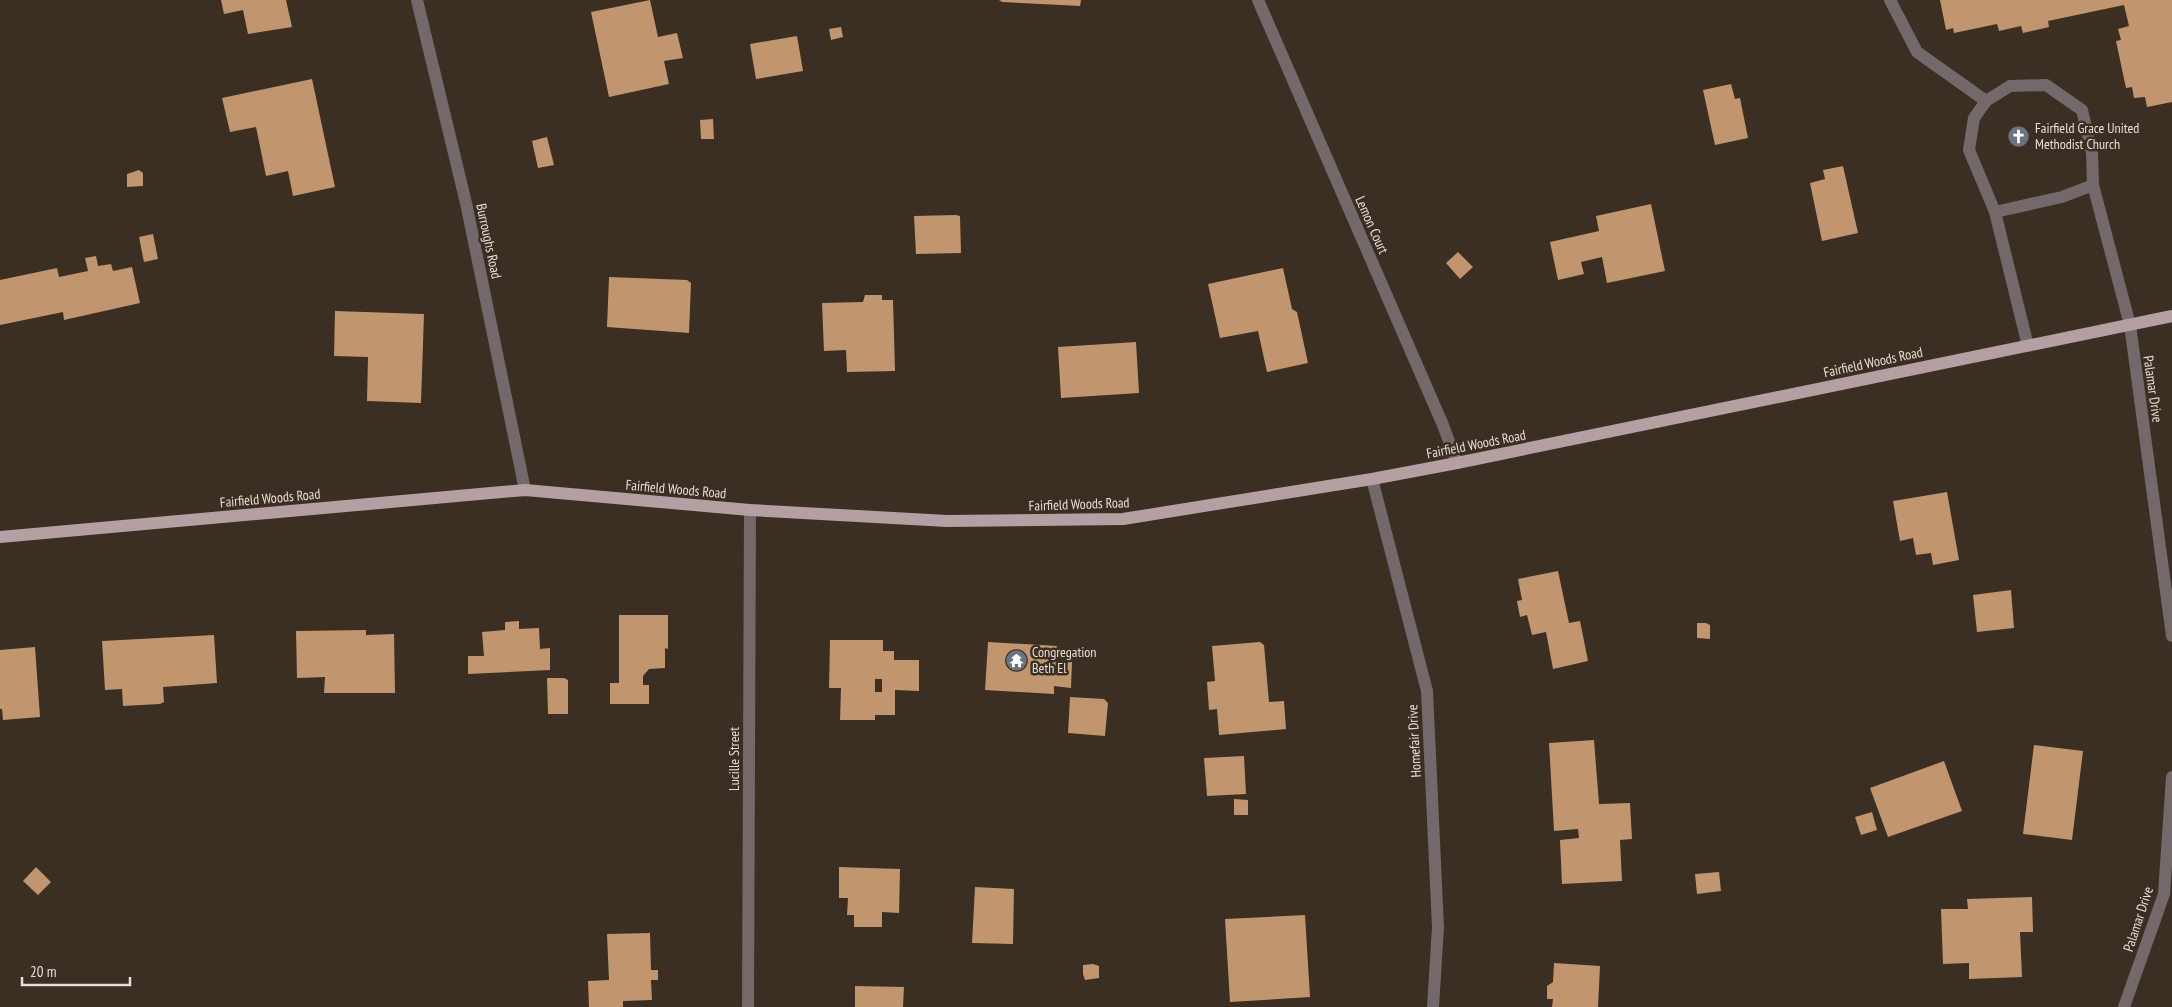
<svg xmlns="http://www.w3.org/2000/svg" width="2172" height="1007" font-family="'PT Sans Narrow',sans-serif">
  <style>
    .building { fill: #c1966e; fill-rule: evenodd }
    .lines { fill: none; stroke-linecap: round; stroke-linejoin: round }
    .minor { stroke: #73696a; stroke-width: 12 }
    .major { stroke: #b4a0a3; stroke-width: 12 }
    .labels { text-anchor: middle; dominant-baseline: central; stroke-width: 5; stroke-linejoin: round; paint-order: stroke }
    .poi-label { font-size: 14px; fill: #e7ded7; stroke: #3b2e22; text-anchor: start }
    .street-label { font-size: 14px; fill: #e7ded7; stroke: #3b2e22 }
  </style>
  <rect width="100%" height="100%" fill="#3b2e22"/>
  <path class="building" d="M221 0H286L292 27 248 34 243 10 224 14Z
    M650 0 658 37 677 33 683 58 664 61 669 84 609 97 591 12Z
    M999 0H1081L1080 6 1002 2Z
    M1940 0H2172V102L2147 107 2145 97 2134 98 2132 87 2126 88 2116 41 2121 40 2118 29 2129 26 2124 5 2048 21 2049 27 2023 33 2021 26 1999 31 1997 24 1954 33 1953 28 1946 30Z
    M841 27 843 37 831 40 829 29Z
    M797 36 803 71 756 79 750 44Z
    M312 79 335 187 293 196 288 171 266 176 256 127 230 132 222 98Z
    M1731 84 1735 99 1740 98 1748 138 1715 145 1703 90Z
    M713 119 714 139H701L700 120Z
    M547 137 554 165 538 168 532 141Z
    M1843 166 1858 233 1822 241 1810 183 1825 179 1823 170Z
    M139 170 143 173V186L127 187V174Z
    M1651 204 1665 271 1607 283 1602 257 1581 262 1584 274 1558 280 1550 242 1599 231 1596 216Z
    M956 215 960 216 961 253 916 254 914 216Z
    M153 234 158 259 144 262 139 237Z
    M1458 252 1473 267 1460 279 1446 263Z
    M96 256 98 266 111 264 113 271 132 267 140 303 64 320 63 312 0 325V280L57 268 59 277 88 271 85 258Z
    M1283 268 1292 309 1297 312 1308 363 1267 372 1258 331 1220 338 1208 284Z
    M609 277 687 280 691 283 689 333 607 327Z
    M865 295H882V300H893L895 371 847 372 846 350 824 351 822 303 863 302Z
    M335 311 424 314 421 403 367 401 368 357 334 356Z
    M1136 342 1139 393 1061 398 1058 347Z
    M1947 492 1959 560 1933 565 1931 553 1916 555 1913 538 1900 541 1893 501Z
    M1558 571 1569 623 1580 621 1588 661 1553 669 1546 632 1532 635 1527 615 1520 617 1517 601 1522 600 1518 579Z
    M2011 590 2014 628 1977 632 1973 595Z
    M619 615H668V649L665 648V668L649 669 643 676V685H649V704H610V683H619Z
    M519 621V629L539 628 540 649 550 648V670L468 674V656H484L482 632 505 630V622Z
    M1697 623H1706L1710 625V639L1697 638Z
    M366 630V635L394 634 395 693H324L325 677 297 678 296 631Z
    M214 635 217 683 163 687 164 702 160 704 123 706 122 689 105 690 102 641Z
    M830 640H883V651H894V660H919V691L895 690V715H875V720H840L841 688H829ZM875 679H882V692H875Z
    M988 642 1057 646 1056 661 1072 662 1071 688 1054 686V694L985 690Z
    M1260 642 1264 645 1269 702 1284 701 1286 729 1219 735 1217 709 1209 710 1207 682 1215 681 1212 646Z
    M35 647 40 717 3 720 2 709H0V650Z
    M547 678H564L568 680V714H548Z
    M1070 697 1104 699 1108 703 1105 736 1068 733Z
    M1594 740 1599 804 1630 803 1632 839 1620 840 1622 881 1562 884 1560 840 1579 838 1578 829 1554 831 1549 743Z
    M2034 745 2083 751 2072 840 2023 834Z
    M1244 756 1246 794 1207 796 1204 758Z
    M1944 761 1962 811 1888 837 1870 788Z
    M1234 799 1248 800V815H1234Z
    M1872 812 1877 830 1861 835 1855 817Z
    M36 867 51 882 38 895 23 881Z
    M839 867 900 869 899 913 882 912V927H854V915H847L848 898H839Z
    M1719 872 1721 891 1697 894 1695 874Z
    M975 887 1014 889 1013 944 972 943Z
    M2032 897 2033 932H2020L2022 977 1969 979V963L1943 964 1941 909H1968L1967 899Z
    M1305 915 1310 997 1230 1002 1225 919Z
    M650 933 651 970H658V980H651L652 1000 623 1001V1007H589L588 981 609 980 607 934Z
    M1554 963 1600 966 1598 1007H1552L1553 999H1547V986L1553 982Z
    M1093 964 1099 966V978L1085 980 1083 974V965Z
    M855 986 904 987 903 1007H855Z"/>
  <g class="lines">
    <path class="minor" d="M417 0 466 203 525 490
      M1258 0 1443 425 1457 463
      M1890 0 1917 52 1986 101
      M1995 212 2062 197 2093 185
      M2028 346 1995 212 1969 150 1974 118 1986 101 2010 86 2046 85 2082 110 2092 153 2093 185 2130 325 2172 636
      M1372 479 1427 691 1438 927 1433 1007
      M748 1007 750 510
      M2124 1007 2164 894 2172 777"/>
    <path class="major" d="M0 537 525 490 750 510 947 521 1123 519 1372 479 1457 463 2172 316"/>
  </g>
  <defs>
    <symbol id="church-disc" viewBox="-11 -11 22 22"><circle r="9.5" fill="#6b7280" stroke="#3b2e22"/><path d="M-1.2-6h2.4v3.5h3.3v2.4h-3.3V6h-2.4V-.1h-3.3v-2.4h3.3Z" fill="#fff"/></symbol>
    <symbol id="temple-disc" viewBox="-11 -11 22 22"><circle r="9.5" fill="#6b7280" stroke="#3b2e22"/><path d="M0-6L5-2H3V0L6.5 2.5H4V6H1.5V3h-3V6H-4V2.5H-6.5L-3 0V-2H-5Z" fill="#fff"/></symbol>
  </defs>
  <g fill-rule="evenodd">
    <use href="#church-disc" x="2006" y="124" width="25" height="25"/>
    <use href="#temple-disc" x="1004" y="648" width="25" height="25"/>
  </g>
  <g class="labels">
    <g class="poi-label">
      <text x="2035" y="128">Fairfield Grace United<tspan x="2035" dy="16">Methodist Church</tspan></text>
      <text x="1032" y="652">Congregation<tspan x="1032" dy="16">Beth El</tspan></text>
    </g>
    <g class="street-label">
      <text transform="translate(1372 225) rotate(66)">Lemon Court</text>
      <text transform="translate(489 241) rotate(78)">Burroughs Road</text>
      <text transform="translate(1873 362) rotate(-12)">Fairfield Woods Road</text>
      <text transform="translate(2153 389) rotate(82)">Palamar Drive</text>
      <text transform="translate(1476 444) rotate(-11)">Fairfield Woods Road</text>
      <text transform="translate(676 489) rotate(5)">Fairfield Woods Road</text>
      <text transform="translate(270 498) rotate(-5)">Fairfield Woods Road</text>
      <text transform="translate(1079 504) rotate(-2)">Fairfield Woods Road</text>
      <text transform="translate(1414 741) rotate(-93)">Homefair Drive</text>
      <text transform="translate(734 759) rotate(-90)">Lucille Street</text>
      <text transform="translate(2138 919) rotate(-72)">Palamar Drive</text>
    </g>
  </g>
  <path d="M22 977v8h108v-8" fill="none" stroke="#e7ded7" stroke-width="2.5"/>
  <text x="30" y="977" font-size="15" fill="#e7ded7" stroke="#3b2e22" stroke-width="4" paint-order="stroke">20 m</text>
</svg>
